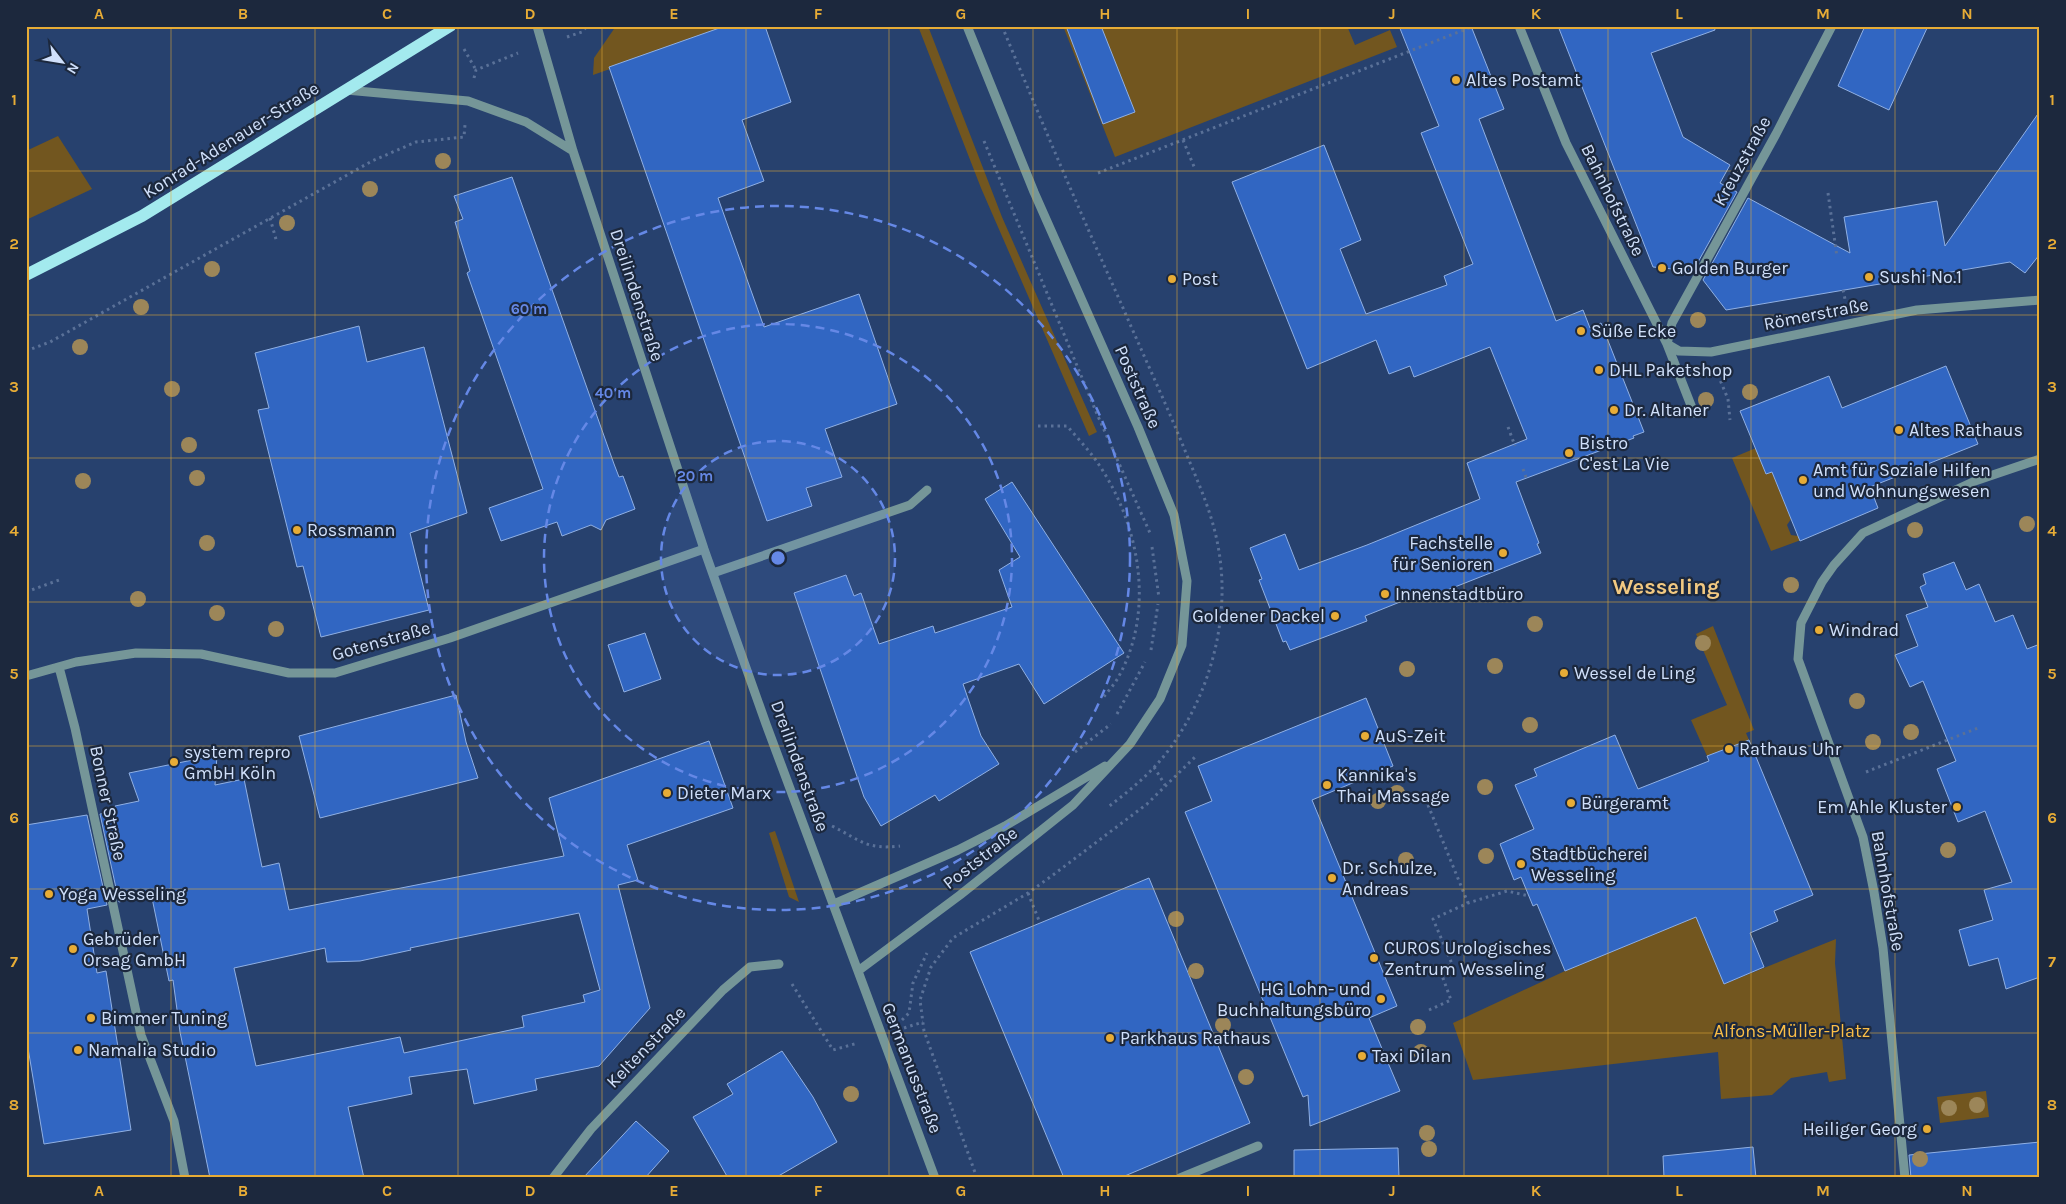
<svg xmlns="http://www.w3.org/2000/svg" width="2066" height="1204" font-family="Karla,sans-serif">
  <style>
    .green { fill: #72561f }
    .building { fill: #3166c2; stroke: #90b0e4; fill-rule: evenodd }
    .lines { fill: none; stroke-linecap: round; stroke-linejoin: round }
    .path { stroke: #5a7198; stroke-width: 3; stroke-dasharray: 2.5 4; stroke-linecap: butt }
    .minor { stroke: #759698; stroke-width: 9 }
    .major { stroke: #a3eaee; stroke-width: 12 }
    .tree { fill: #9c8659 }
    .grid { fill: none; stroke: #e7ac36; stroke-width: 1; stroke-opacity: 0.55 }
    .ring { fill: none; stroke: #6588e6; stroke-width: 2.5; stroke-dasharray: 9 6 }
    .poi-dot { fill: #e7ac36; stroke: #1c283d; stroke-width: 2 }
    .labels { text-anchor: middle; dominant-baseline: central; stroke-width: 4.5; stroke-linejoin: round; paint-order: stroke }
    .poi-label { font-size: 18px; fill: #d0e0fb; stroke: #1c283d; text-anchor: start }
    .street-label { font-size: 18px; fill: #d0e0fb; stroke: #1c283d }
    .park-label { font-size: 18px; fill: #fbbe47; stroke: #1c283d }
    .district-label { font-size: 22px; font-weight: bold; fill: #f2c982; stroke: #1c283d }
    .centre { fill: #6588e6; stroke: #1c283d; stroke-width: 2.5 }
    .ring-label { font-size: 15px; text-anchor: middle; font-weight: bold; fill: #6588e6; stroke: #1c283d; stroke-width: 4.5; stroke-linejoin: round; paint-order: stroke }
    .neatline { fill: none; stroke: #e7ac36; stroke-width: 2 }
    .grid-label { font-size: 16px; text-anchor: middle; font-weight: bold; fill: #e7ac36 }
  </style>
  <rect width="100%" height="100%" fill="#27416e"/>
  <path class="green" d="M616 26H732L593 75 594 58Z
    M918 26H928L1002 217 1097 432 1089 436 981 188Z
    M1063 26H1347L1355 45 1390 30 1397 47 1115 157Z
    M58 136 92 189 26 220V151Z
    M1756 448 1766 474 1772 472 1791 519 1787 525 1791 535 1798 536 1801 540 1771 551 1732 458Z
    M1713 626 1754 730 1746 733 1749 740 1707 756 1691 720 1727 705 1696 634Z
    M775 831 799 902 789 897 769 833Z
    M1679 874 1724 984 1836 939 1835 963 1846 1079 1829 1082 1827 1072 1791 1078 1772 1095 1721 1099 1718 1052 1473 1080 1453 1023 1565 971 1655 934Z
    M1986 1091 1989 1117 1940 1123 1937 1097Z"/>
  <path class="building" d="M725 26H765L791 102 742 120 764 181 718 198 764 327 859 294 897 404 825 429 842 477 806 488 812 506 767 521 609 67Z
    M1066 26H1101L1135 112 1103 124Z
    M1399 26H1471L1504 109 1479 119 1556 321 1583 310 1590 328 1601 323 1644 432 1633 436 1634 438 1516 482 1539 543 1537 544 1541 553 1432 596 1430 590 1365 616 1367 621 1290 650 1286 641 1283 642 1259 580 1262 579 1250 548 1285 534 1299 570 1367 545 1480 499 1467 463 1527 439 1490 347 1414 377 1410 366 1389 374 1376 340 1307 369 1232 182 1324 145 1361 240 1340 249 1366 314 1447 285 1444 276 1473 264 1421 133 1439 126Z
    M1558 26H1714L1715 30 1651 53 1683 137 1730 165 1720 183 1737 192 1693 271 1653 267Z
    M1865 26H1928L1889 110 1838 86Z
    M2040 111V254L2025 273 2010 262 1726 310 1703 280 1748 198 1850 253 1844 217 1937 201 1945 246Z
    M512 177 614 464 619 477 623 476 635 509 606 520 601 530 591 525 562 536 557 522 501 541 489 508 543 489 467 273 470 271 455 222 463 219 454 196Z
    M359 326 367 362 424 347 467 513 410 533 429 610 321 637 303 566 297 567 258 410 269 408 255 353Z
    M1946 366 1978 444 1870 487 1878 508 1800 541 1772 472 1766 474 1740 411 1829 376 1842 408Z
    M1012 482 1124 653 1044 704 1019 664 963 684 981 736 999 764 939 801 935 795 881 826 864 797 794 593 846 575 854 596 861 593 879 644 933 626 935 633 1012 607 999 570 1020 557 985 499Z
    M1954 562 1966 590 1979 584 1995 622 2013 615 2027 649 2040 644V977L2006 989 1998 958 1969 966 1959 930 1993 920 1984 890 2012 882 1985 811 1958 822 1937 769 1956 761 1923 681 1910 687 1895 655 1918 646 1906 615 1928 607 1920 587 1926 584 1923 574Z
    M645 633 661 679 624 692 608 645Z
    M456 695 466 742 478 778 320 818 299 736Z
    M1366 698 1393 766 1312 800 1397 1006 1369 1018 1400 1091 1310 1126 1308 1095 1303 1097 1185 812 1212 801 1198 766Z
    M1615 735 1638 789 1709 761 1707 756 1749 740 1813 895 1774 911 1778 921 1750 933 1764 967 1724 984 1696 917 1565 971 1537 904 1533 906 1521 877 1514 880 1500 844 1534 829 1515 785 1537 776 1534 769Z
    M709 741 733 808 627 845 638 880 618 885 650 1008 599 1066 535 1079 537 1090 474 1104 467 1069 409 1077 412 1094 348 1107 364 1178H210L180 1032 173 980 169 981 151 893 119 902 100 814 116 811 115 806 139 801 129 773 217 755 215 785 244 779 262 867 279 863 289 910 564 856 549 798ZM579 913 600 990 583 995 585 1002 522 1016 524 1027 404 1053 400 1037 256 1066 234 968 325 948 327 962 360 961 411 950 410 948Z
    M87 815 107 905 87 909 97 973 106 971 131 1130 44 1144 26 1036V825Z
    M1149 878 1250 1123 1120 1178H1064L970 952Z
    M782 1051 813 1097 837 1142 775 1178H728L693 1117 733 1094 727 1084Z
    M636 1121 669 1151 645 1178H583Z
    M2040 1142V1178H1911L1909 1155Z
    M1753 1147 1756 1178H1664L1663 1156Z
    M1398 1148 1399 1178H1294V1150Z"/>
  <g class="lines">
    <path class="path" d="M1002 26C1040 118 1079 210 1120 301 1141 350 1164 399 1184 448 1197 480 1212 512 1218 546 1231 614 1212 688 1173 744 1156 769 1132 789 1108 807
      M567 37 582 32 587 26
      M464 49 476 70
      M474 78 476 70 518 53
      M1183 140 1195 169
      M984 141 1097 414 1150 533
      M1098 173 1474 26
      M1828 193 1837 257
      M270 218 277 243
      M1843 290 1845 299
      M26 351 50 342 372 161 416 142 464 137 465 125
      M1718 375 1728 399 1730 420
      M1038 426H1067C1075 435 1084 445 1092 455 1138 516 1157 607 1119 676 1115 684 1108 691 1103 698
      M1508 427 1515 446
      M1523 469 1527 480
      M1152 547 1159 598
      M26 592 59 580
      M26 624V625
      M1151 650 1158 604
      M1117 714 1145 662
      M1075 752 1111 724
      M1154 767 1165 785
      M1866 772 1978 728
      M1428 805 1468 903
      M832 826C860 840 866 850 900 846
      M1028 893 1040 923
      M792 984 833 1050 858 1043
      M1429 1010 1451 1000 1440 970 1452 964 1433 919 1468 903 1507 891 1529 896
      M902 1020 909 1013 913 983 927 953
      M904 1028 923 1022
      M977 1178 924 1031 920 1000 931 967 953 938 1028 893 1053 875 1147 804 1196 756"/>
    <path class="minor" d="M537 26 573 151 704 549 766 724 935 1178
      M1519 26 1566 143 1667 344 1694 413
      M1832 26 1776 134 1672 323 1667 344 1679 351 1711 352 1917 310 2040 300
      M346 90 468 101 526 122 573 151
      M713 573 910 505 927 490
      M59 667 75 728 141 1035 174 1121 185 1178
      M26 676 76 662 136 653 201 654 289 673H335L450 638 704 549
      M834 904 958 850 1005 826 1105 766
      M858 971 960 895 1073 805 1130 744 1160 699 1182 645 1187 581 1174 515 1138 427 1034 192 967 26
      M553 1178 591 1129 723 990 750 967 779 964
      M1180 1178 1258 1146
      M1905 1178 1883 948 1874 892 1863 837 1798 659 1801 623 1822 582 1834 565 1863 533 1975 481 2040 459"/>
    <path class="major" d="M26 275 142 216 450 26"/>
  </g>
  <g class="tree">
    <circle cx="443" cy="161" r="8"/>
    <circle cx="370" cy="189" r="8"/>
    <circle cx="287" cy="223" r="8"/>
    <circle cx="212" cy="269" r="8"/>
    <circle cx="141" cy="307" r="8"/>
    <circle cx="1698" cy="320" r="8"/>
    <circle cx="80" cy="347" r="8"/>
    <circle cx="172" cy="389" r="8"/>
    <circle cx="1750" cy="392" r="8"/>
    <circle cx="1706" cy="400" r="8"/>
    <circle cx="189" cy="445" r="8"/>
    <circle cx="197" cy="478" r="8"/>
    <circle cx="83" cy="481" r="8"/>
    <circle cx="2027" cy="524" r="8"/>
    <circle cx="1915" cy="530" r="8"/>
    <circle cx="207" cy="543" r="8"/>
    <circle cx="1791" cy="585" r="8"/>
    <circle cx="138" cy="599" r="8"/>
    <circle cx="217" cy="613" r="8"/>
    <circle cx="1535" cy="624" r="8"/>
    <circle cx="276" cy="629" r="8"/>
    <circle cx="1703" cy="643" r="8"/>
    <circle cx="1495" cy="666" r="8"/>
    <circle cx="1407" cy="669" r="8"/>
    <circle cx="1857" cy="701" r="8"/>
    <circle cx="1530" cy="725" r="8"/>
    <circle cx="1911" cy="732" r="8"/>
    <circle cx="1873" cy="742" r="8"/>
    <circle cx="1485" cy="787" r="8"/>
    <circle cx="1397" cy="793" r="8"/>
    <circle cx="1378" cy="801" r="8"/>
    <circle cx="1948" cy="850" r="8"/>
    <circle cx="1486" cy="856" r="8"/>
    <circle cx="1406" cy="860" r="8"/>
    <circle cx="1176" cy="919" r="8"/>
    <circle cx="1196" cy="971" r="8"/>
    <circle cx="1223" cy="1025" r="8"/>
    <circle cx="1418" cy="1027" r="8"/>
    <circle cx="1421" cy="1052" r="8"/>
    <circle cx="1246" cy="1077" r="8"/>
    <circle cx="851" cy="1094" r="8"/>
    <circle cx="1977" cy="1105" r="8"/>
    <circle cx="1949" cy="1108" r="8"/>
    <circle cx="1427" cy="1133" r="8"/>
    <circle cx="1429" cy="1149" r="8"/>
    <circle cx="1920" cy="1159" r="8"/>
  </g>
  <path class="grid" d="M171 26V1178M315 26V1178M458 26V1178M602 26V1178M746 26V1178M889 26V1178M1033 26V1178M1177 26V1178M1320 26V1178M1464 26V1178M1608 26V1178M1751 26V1178M1895 26V1178M26 171H2040M26 315H2040M26 458H2040M26 602H2040M26 746H2040M26 889H2040M26 1033H2040"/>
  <circle cx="778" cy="558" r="117" fill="#6588e6" fill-opacity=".12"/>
  <g class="ring">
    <circle cx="778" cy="558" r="117"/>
    <circle cx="778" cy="558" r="234"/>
    <circle cx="778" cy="558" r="352"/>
  </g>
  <g class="poi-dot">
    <circle cx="1456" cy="80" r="5"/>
    <circle cx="1662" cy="268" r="5"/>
    <circle cx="1869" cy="277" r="5"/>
    <circle cx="1172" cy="279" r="5"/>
    <circle cx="1581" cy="331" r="5"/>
    <circle cx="1599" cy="370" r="5"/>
    <circle cx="1614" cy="410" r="5"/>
    <circle cx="1899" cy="430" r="5"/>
    <circle cx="1569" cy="453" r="5"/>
    <circle cx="1803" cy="480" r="5"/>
    <circle cx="297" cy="530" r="5"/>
    <circle cx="1503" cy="553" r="5"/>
    <circle cx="1385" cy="594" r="5"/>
    <circle cx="1335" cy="616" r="5"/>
    <circle cx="1819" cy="630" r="5"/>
    <circle cx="1564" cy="673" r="5"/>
    <circle cx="1365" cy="736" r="5"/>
    <circle cx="1729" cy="749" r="5"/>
    <circle cx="174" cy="762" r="5"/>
    <circle cx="1327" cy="785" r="5"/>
    <circle cx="667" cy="793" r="5"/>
    <circle cx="1571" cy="803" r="5"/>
    <circle cx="1957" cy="807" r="5"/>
    <circle cx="1521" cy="864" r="5"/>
    <circle cx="1332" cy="878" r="5"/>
    <circle cx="49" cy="894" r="5"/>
    <circle cx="73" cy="949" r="5"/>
    <circle cx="1374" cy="958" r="5"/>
    <circle cx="1381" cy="999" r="5"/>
    <circle cx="91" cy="1018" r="5"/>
    <circle cx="1110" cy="1038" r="5"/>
    <circle cx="78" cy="1050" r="5"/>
    <circle cx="1362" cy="1056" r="5"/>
    <circle cx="1927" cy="1129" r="5"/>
  </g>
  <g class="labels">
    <g class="poi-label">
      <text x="1466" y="80">Altes Postamt</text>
      <text x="1672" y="268">Golden Burger</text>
      <text x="1879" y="277">Sushi No.1</text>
      <text x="1182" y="279">Post</text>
      <text x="1591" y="331">Süße Ecke</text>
      <text x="1609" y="370">DHL Paketshop</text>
      <text x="1624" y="410">Dr. Altaner</text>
      <text x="1909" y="430">Altes Rathaus</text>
      <text x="1579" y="443">Bistro<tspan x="1579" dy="21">C'est La Vie</tspan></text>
      <text x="1813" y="470">Amt für Soziale Hilfen<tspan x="1813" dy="21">und Wohnungswesen</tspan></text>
      <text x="307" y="530">Rossmann</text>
      <text x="1493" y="543" text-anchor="end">Fachstelle<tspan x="1493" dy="21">für Senioren</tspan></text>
      <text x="1395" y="594">Innenstadtbüro</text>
      <text x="1325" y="616" text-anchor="end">Goldener Dackel</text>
      <text x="1829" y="630">Windrad</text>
      <text x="1574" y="673">Wessel de Ling</text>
      <text x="1375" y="736">AuS-Zeit</text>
      <text x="1739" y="749">Rathaus Uhr</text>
      <text x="184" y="752">system repro<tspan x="184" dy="21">GmbH Köln</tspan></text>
      <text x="1337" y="775">Kannika's<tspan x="1337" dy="21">Thai Massage</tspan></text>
      <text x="677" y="793">Dieter Marx</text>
      <text x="1581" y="803">Bürgeramt</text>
      <text x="1947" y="807" text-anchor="end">Em Ahle Kluster</text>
      <text x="1531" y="854">Stadtbücherei<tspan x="1531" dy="21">Wesseling</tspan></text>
      <text x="1342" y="868">Dr. Schulze,<tspan x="1342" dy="21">Andreas</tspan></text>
      <text x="59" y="894">Yoga Wesseling</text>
      <text x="83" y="939">Gebrüder<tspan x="83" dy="21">Orsag GmbH</tspan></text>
      <text x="1384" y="948">CUROS Urologisches<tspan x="1384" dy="21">Zentrum Wesseling</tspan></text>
      <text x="1371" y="989" text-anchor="end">HG Lohn- und<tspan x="1371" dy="21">Buchhaltungsbüro</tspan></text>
      <text x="101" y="1018">Bimmer Tuning</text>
      <text x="1120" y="1038">Parkhaus Rathaus</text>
      <text x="88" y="1050">Namalia Studio</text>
      <text x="1372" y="1056">Taxi Dilan</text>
      <text x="1917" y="1129" text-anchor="end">Heiliger Georg</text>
    </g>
    <g class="street-label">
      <text transform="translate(231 140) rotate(-32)">Konrad-Adenauer-Straße</text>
      <text transform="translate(1742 161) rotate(-61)">Kreuzstraße</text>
      <text transform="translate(1613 200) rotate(64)">Bahnhofstraße</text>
      <text transform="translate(637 295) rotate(72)">Dreilindenstraße</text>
      <text transform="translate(1816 314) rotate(-11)">Römerstraße</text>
      <text transform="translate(1138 387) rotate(66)">Poststraße</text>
      <text transform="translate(381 641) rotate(-16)">Gotenstraße</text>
      <text transform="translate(800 766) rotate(70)">Dreilindenstraße</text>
      <text transform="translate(108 803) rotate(78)">Bonner Straße</text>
      <text transform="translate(980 858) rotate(-38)">Poststraße</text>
      <text transform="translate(1888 891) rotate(80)">Bahnhofstraße</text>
      <text transform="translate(646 1047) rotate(-46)">Keltenstraße</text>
      <text transform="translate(912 1068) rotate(69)">Germanusstraße</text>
    </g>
    <g class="park-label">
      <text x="1792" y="1031">Alfons-Müller-Platz</text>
    </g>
    <g class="district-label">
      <text x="1666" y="587">Wesseling</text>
    </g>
  </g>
  <circle cx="778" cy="558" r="8" class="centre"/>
  <g class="ring-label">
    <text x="529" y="314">60 m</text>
    <text x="613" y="398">40 m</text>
    <text x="695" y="481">20 m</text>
  </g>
  <rect width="2066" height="1204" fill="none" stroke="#1c283d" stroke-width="55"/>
  <g transform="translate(62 62) rotate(121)" stroke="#1c283d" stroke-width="4" paint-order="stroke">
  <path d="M0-4L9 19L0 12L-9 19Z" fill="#d0e0fb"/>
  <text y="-8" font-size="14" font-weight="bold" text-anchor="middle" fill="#d0e0fb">N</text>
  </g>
  <rect x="28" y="28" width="2010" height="1148" class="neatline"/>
  <g class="grid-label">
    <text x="99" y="19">A</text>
    <text x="243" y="19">B</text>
    <text x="387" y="19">C</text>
    <text x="530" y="19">D</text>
    <text x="674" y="19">E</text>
    <text x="818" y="19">F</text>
    <text x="961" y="19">G</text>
    <text x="1105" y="19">H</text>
    <text x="1248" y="19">I</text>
    <text x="1392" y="19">J</text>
    <text x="1536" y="19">K</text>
    <text x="1679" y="19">L</text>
    <text x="1823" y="19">M</text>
    <text x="1967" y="19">N</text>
    <text x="14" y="105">1</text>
    <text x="2052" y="105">1</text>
    <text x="14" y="249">2</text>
    <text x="2052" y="249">2</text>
    <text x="14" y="392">3</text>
    <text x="2052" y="392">3</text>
    <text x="14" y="536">4</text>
    <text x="2052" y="536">4</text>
    <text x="14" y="679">5</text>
    <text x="2052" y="679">5</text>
    <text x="14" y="823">6</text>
    <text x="2052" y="823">6</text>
    <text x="14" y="967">7</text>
    <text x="2052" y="967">7</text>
    <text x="14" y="1110">8</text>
    <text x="2052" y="1110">8</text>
    <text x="99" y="1196">A</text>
    <text x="243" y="1196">B</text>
    <text x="387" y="1196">C</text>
    <text x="530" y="1196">D</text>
    <text x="674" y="1196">E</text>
    <text x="818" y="1196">F</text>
    <text x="961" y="1196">G</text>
    <text x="1105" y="1196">H</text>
    <text x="1248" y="1196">I</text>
    <text x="1392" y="1196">J</text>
    <text x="1536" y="1196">K</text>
    <text x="1679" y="1196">L</text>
    <text x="1823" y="1196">M</text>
    <text x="1967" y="1196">N</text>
  </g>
</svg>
